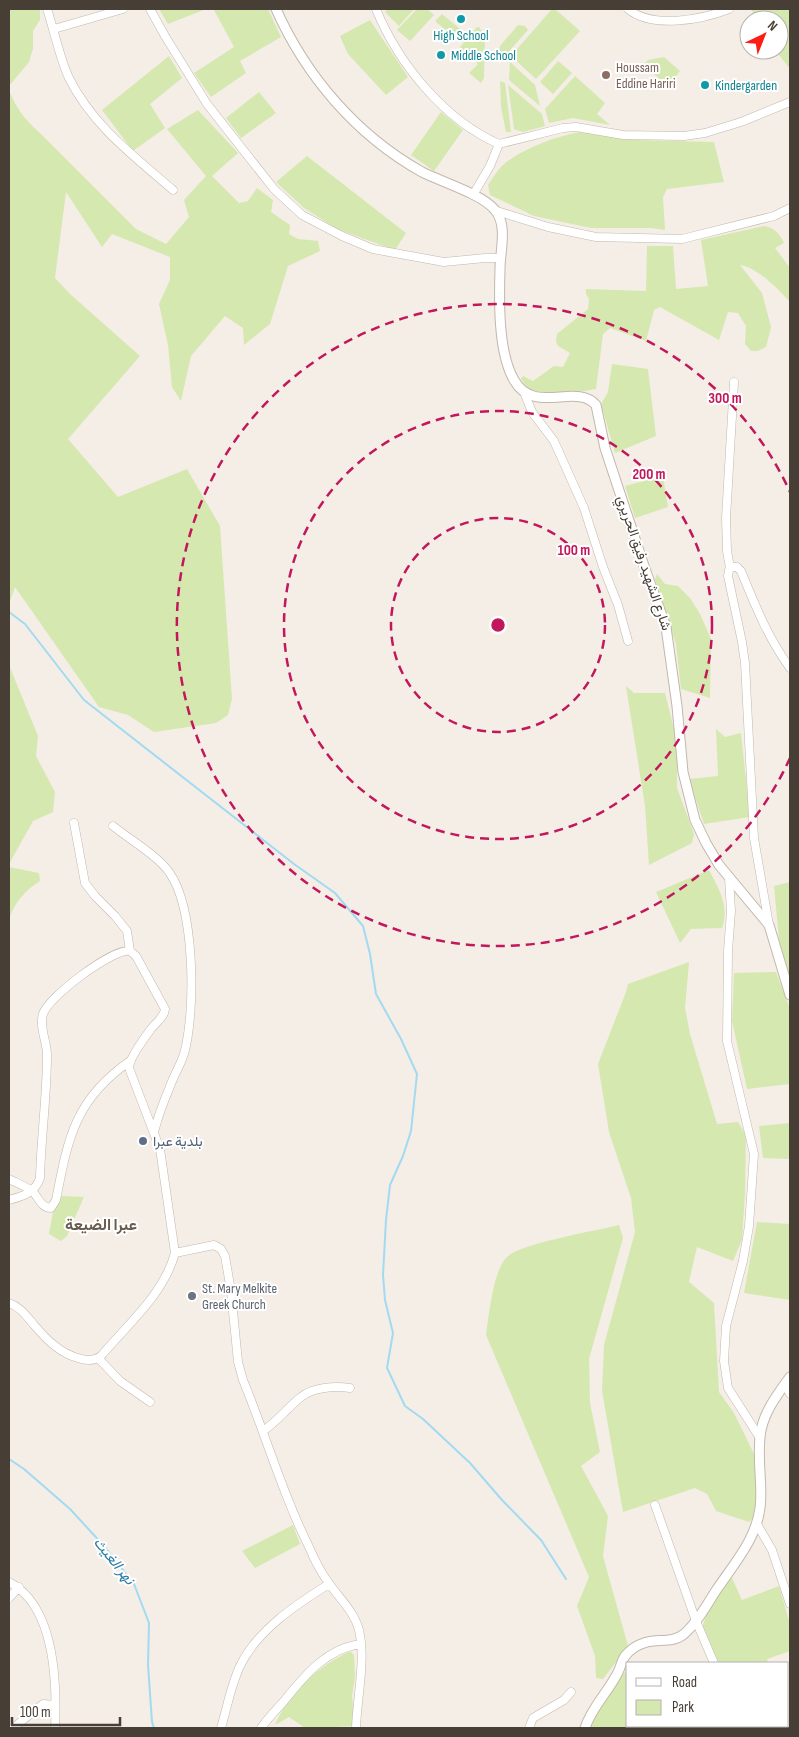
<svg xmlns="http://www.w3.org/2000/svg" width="799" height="1737" font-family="'Sofia Sans Condensed',Vazirmatn,sans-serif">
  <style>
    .green { fill: #d5e8af }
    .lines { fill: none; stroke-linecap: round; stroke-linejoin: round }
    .stream { stroke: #a2daf1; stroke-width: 2 }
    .minor-casing { stroke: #c2b8ac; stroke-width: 9 }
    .tertiary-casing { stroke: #c2b8ac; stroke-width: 11 }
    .minor { stroke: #fff; stroke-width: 8 }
    .tertiary { stroke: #fff; stroke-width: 9 }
    .ring { fill: none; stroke: #c2185b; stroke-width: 2.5; stroke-dasharray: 9 6 }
    .culture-dot { fill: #0f9aa8; stroke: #fff; stroke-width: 2 }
    .education-dot { fill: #8d6e63; stroke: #fff; stroke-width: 2 }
    .service-dot { fill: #5c6f8a; stroke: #fff; stroke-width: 2 }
    .worship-dot { fill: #6b7280; stroke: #fff; stroke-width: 2 }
    .labels { text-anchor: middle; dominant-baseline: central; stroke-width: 4; stroke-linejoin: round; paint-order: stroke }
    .culture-label { font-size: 14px; fill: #0d838f; stroke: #fff; text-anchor: start }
    .education-label { font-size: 14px; fill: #785e54; stroke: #fff; text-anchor: start }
    .street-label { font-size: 14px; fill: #473e36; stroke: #fff }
    .service-label { font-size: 14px; fill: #4e5e75; stroke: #fff; text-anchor: start }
    .worship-label { font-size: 14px; fill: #5b616d; stroke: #fff; text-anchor: start }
    .water-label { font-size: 15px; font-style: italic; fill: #2a7ea4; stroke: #fff }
    .quarter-label { font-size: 16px; font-weight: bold; fill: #6a5b4d; stroke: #fff }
    .centre { fill: #c2185b; stroke: #fff; stroke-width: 2.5 }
    .ring-label { font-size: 15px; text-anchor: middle; font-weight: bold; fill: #c2185b; stroke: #fff; stroke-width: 4; stroke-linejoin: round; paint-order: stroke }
  </style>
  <rect width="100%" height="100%" fill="#f4eee7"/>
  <path class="green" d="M9 9H40V20L33 31V49L29 62 9 86Z
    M159 9H206L168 24Z
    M216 9H268L281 37 240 61 246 73 211 97 194 73 234 47 214 10Z
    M388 9H414L399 26 385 12Z
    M417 9H427L434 15 410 41 397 30Z
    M552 9H555L580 31 536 79 511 56Z
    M751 9H790V69L775 50H779V20H757Z
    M442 14 465 33 458 41 435 21Z
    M370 20 408 77 386 95 348 54 340 36Z
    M518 25 525 26 528 30 510 50 509 54 499 52 500 46Z
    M477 27H479L485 36 484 78 481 83 469 73 478 64 460 47Z
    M169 56 182 78 150 104 165 128 133 151 102 110Z
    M664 57 680 71 668 86 643 65 648 60Z
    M558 61 572 73 553 94 540 82Z
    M510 62 535 85 540 106 509 80Z
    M575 76 605 103 597 114 610 125 573 118 549 123 545 109Z
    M500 81 505 83 511 132H506L501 107Z
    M508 85 542 114 545 126 523 132 514 129Z
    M9 90C16 108 25 120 40 133L136 229 166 244 189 217 184 200 206 176 167 129 198 110 238 153 212 176 239 203 248 201 257 188 273 200 271 212 290 225 289 234 298 239 318 241 320 251 288 266 270 324 244 345 243 328 225 316 191 356 181 401 172 387 168 345 159 304 170 280V257L112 234 102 247 66 192 55 278 70 294 140 356 68 439 118 497 187 469 220 526 232 699 228 715 216 723 154 732 128 715 99 707 15 587 9 604Z
    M259 92 276 113 241 138 226 118Z
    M441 112 463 130 434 171 411 155Z
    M580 132 637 140 714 142 724 182 667 189 663 197 665 230 651 228H591L534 216 490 195 488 185C493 178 498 169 505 163 527 147 554 137 580 132Z
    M307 156 406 233 395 250 337 229 304 208 276 182Z
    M764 226C774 227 780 234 784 243L775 248 790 268V302C778 289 757 267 740 265L762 293 771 327 766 347 758 351H751L745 344 746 326 738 313 728 312 719 340 660 307 654 310 646 341 610 328 603 334 596 389C580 392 546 398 532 391 527 388 524 384 521 379L523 376 533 381 554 366 563 367 570 353 558 346 556 342 557 334 588 309 589 299 586 294V289L646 291 647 246H673L676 289 708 286 701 240Z
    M612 364 648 369 656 436 615 453 601 404 608 392Z
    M663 476 668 507 635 518 625 486Z
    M657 574 665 584 678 586 690 598 700 614 711 639 710 698 681 689 676 644 655 579Z
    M9 665 38 736 36 756 55 792 53 812 33 821 9 864Z
    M626 686 634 693H665L677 741V788L694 834 692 843 649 865 645 806Z
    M716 729 725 737 741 733 750 817 704 824 689 779 718 776Z
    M9 867 39 873 40 881C26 890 14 902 9 920Z
    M709 870C719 889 730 907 722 928L691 929 680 943 656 892Z
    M790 882V978L779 939 774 886Z
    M689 962 685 1008 690 1034 717 1124 738 1122 746 1135 745 1193 742 1240 733 1261 697 1247 689 1282 714 1303 719 1392 734 1413 757 1460 756 1514 749 1522 716 1511 707 1494 695 1488 623 1512 602 1391 604 1345 635 1232 631 1198 609 1132 598 1064 626 992 628 984Z
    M776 972 790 1009V1084L747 1089 732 1021 734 973Z
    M790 1123V1159L763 1158 759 1126Z
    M61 1196 84 1197 67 1236 61 1241 49 1234 53 1212Z
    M757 1222 790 1224V1300L744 1293Z
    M619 1225 623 1238 589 1359 590 1403 600 1452 581 1466 608 1516 603 1556 628 1646 603 1679 596 1678 595 1656 577 1606 589 1577 486 1335C489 1316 493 1270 507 1257 521 1243 596 1231 619 1225Z
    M293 1525 300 1544 255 1568 242 1551Z
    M731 1576 742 1600 779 1586 790 1624V1651L767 1659 768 1663H717C713 1654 704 1640 703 1631 701 1616 723 1589 731 1576Z
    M350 1651 354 1655 355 1677 352 1696 355 1726 334 1727 332 1728H305L289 1717 275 1725C289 1691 318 1667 350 1651Z
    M625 1672 628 1675V1726H659L657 1728H588L618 1679Z"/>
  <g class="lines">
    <path class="stream" d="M9 612 25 624 84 700 294 864 335 893 363 926 370 954 376 994 401 1039 417 1074 411 1131 403 1156 390 1185 386 1220 383 1275 385 1300 393 1333 387 1368 405 1406 423 1419 470 1463 502 1500 541 1540 566 1579
      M9 1459 24 1469 70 1509 104 1546 134 1584 149 1623 148 1665 152 1722 154 1728"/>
    <defs>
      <path id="minor" d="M47 9C54 30 60 59 69 78 92 125 135 157 173 190
        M150 9 165 36 207 104 274 189 302 215 342 236 373 249 389 252 444 262 485 258H500
        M376 9C398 63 444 120 499 144L490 166 473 195
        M628 9C652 29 701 20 729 9
        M54 29 123 9
        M499 144 563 128 576 127 623 135 684 136 705 133 741 122 790 102
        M497 211 548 227 596 237 682 239 774 216 790 208
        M524 392 532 412 554 441 584 508 603 567 618 605 628 641
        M730 568 727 551 726 518 734 382
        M74 823 85 883 95 896 115 916 127 931 130 951
        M113 826C129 839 158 856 169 872 195 908 196 1011 184 1054 180 1066 173 1077 169 1089 163 1103 158 1117 154 1132
        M729 877 731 911 728 951 727 1041 754 1154 749 1226 743 1261 726 1326 724 1361 728 1388 760 1438
        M769 925 754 838 745 663 742 642 728 576 729 570 732 567H737L741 571C755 605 768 638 790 668
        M9 1179C16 1183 28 1187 34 1193 39 1199 42 1208 51 1208L56 1200C68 1138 75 1099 130 1061
        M9 1200C23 1196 35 1193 40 1178 41 1137 47 1096 47 1055 47 1042 39 1027 43 1014 48 997 113 948 130 951L136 956 165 1009C164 1018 156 1022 151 1029 145 1037 129 1059 129 1068L160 1149 175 1253C164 1294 128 1324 101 1356 94 1361 86 1361 78 1358 60 1353 47 1340 35 1326 27 1317 21 1307 9 1303
        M175 1253 214 1245 221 1249 225 1256 231 1291 238 1362 243 1380C266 1436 283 1495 310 1549 315 1561 321 1572 328 1582 339 1598 354 1611 359 1630 366 1660 357 1697 356 1728
        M98 1358 120 1381 150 1402
        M785 1384 790 1394
        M263 1431C278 1421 287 1408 301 1397 313 1387 335 1386 350 1388
        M655 1505 696 1621 714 1663
        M757 1524 772 1550 790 1604
        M9 1582C55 1606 57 1683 55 1728
        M9 1598 19 1587
        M742 1726 744 1728
        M13 1728 43 1704 55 1705
        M221 1728C227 1708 231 1685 240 1666 257 1630 297 1604 329 1584
        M261 1728C268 1718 276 1710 284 1701 304 1676 327 1648 361 1644
        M529 1728 533 1718 564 1700 571 1692
        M662 1728 664 1726"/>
      <path id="tertiary" d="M276 9C306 76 356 135 422 172 442 182 482 194 495 210 508 225 500 251 500 269 499 300 498 353 514 380 534 416 576 382 596 405L605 448 644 566 666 627 677 706 683 772 695 820 706 843 719 865 769 925 790 995
        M585 1728C591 1709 606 1694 616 1676 620 1670 621 1662 625 1656 630 1650 637 1645 644 1643 657 1638 672 1644 684 1634 698 1622 707 1604 717 1589 728 1573 740 1558 749 1541 770 1502 756 1477 760 1437 762 1414 777 1395 790 1377"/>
    </defs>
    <use href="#minor" class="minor-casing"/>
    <use href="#tertiary" class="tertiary-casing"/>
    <use href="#minor" class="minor"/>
    <use href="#tertiary" class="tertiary"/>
  </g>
  <g class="ring">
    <circle cx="498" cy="625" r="107"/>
    <circle cx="498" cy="625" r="214"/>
    <path d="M790 758A321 321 0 1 1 790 492"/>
  </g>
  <g class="culture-dot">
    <circle cx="461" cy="19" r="5"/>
    <circle cx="441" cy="55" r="5"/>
    <circle cx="705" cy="85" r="5"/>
  </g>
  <circle class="education-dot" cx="606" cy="75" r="5"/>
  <circle class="service-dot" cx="143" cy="1141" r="5"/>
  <circle class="worship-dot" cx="192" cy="1296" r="5"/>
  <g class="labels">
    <g class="culture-label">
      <text x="461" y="35" text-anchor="middle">High School</text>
      <text x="451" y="55">Middle School</text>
      <text x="715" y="85">Kindergarden</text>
    </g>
    <g class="education-label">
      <text x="616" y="67">Houssam<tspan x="616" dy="16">Eddine Hariri</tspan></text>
    </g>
    <g class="street-label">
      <text transform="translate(644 563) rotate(71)">شارع الشهيد رفيق الحريري</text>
    </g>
    <g class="service-label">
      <text x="153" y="1141">بلدية عبرا</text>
    </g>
    <g class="worship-label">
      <text x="202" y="1288">St. Mary Melkite<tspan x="202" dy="16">Greek Church</tspan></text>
    </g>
    <g class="water-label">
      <text transform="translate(114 1561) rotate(51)">نهر الغيث</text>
    </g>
    <g class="quarter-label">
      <text x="101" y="1225">عبرا الضيعة</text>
    </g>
  </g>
  <circle cx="498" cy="625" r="8" class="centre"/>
  <g class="ring-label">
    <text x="725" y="403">300 m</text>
    <text x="649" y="479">200 m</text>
    <text x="574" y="555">100 m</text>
  </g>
  <rect width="799" height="1737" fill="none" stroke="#473e36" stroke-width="20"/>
  <rect x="626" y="1662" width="162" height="65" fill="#ffffff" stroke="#b5b2af"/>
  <rect x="636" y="1678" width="25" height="8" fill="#ffffff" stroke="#b5b2af"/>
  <text x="672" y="1687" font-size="15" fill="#473e36">Road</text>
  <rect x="636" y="1700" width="25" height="15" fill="#d5e8af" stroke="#b5b2af"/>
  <text x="672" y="1712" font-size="15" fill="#473e36">Park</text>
  <g transform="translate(764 35) rotate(43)"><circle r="24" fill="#ffffff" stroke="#b5b2af"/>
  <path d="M0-4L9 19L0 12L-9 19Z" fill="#fc1e15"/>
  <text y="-8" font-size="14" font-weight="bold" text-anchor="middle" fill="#473e36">N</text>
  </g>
  <path d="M12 1717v8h108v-8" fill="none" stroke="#473e36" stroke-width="2.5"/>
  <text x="20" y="1717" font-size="15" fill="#473e36" stroke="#ffffff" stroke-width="4" paint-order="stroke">100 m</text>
</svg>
